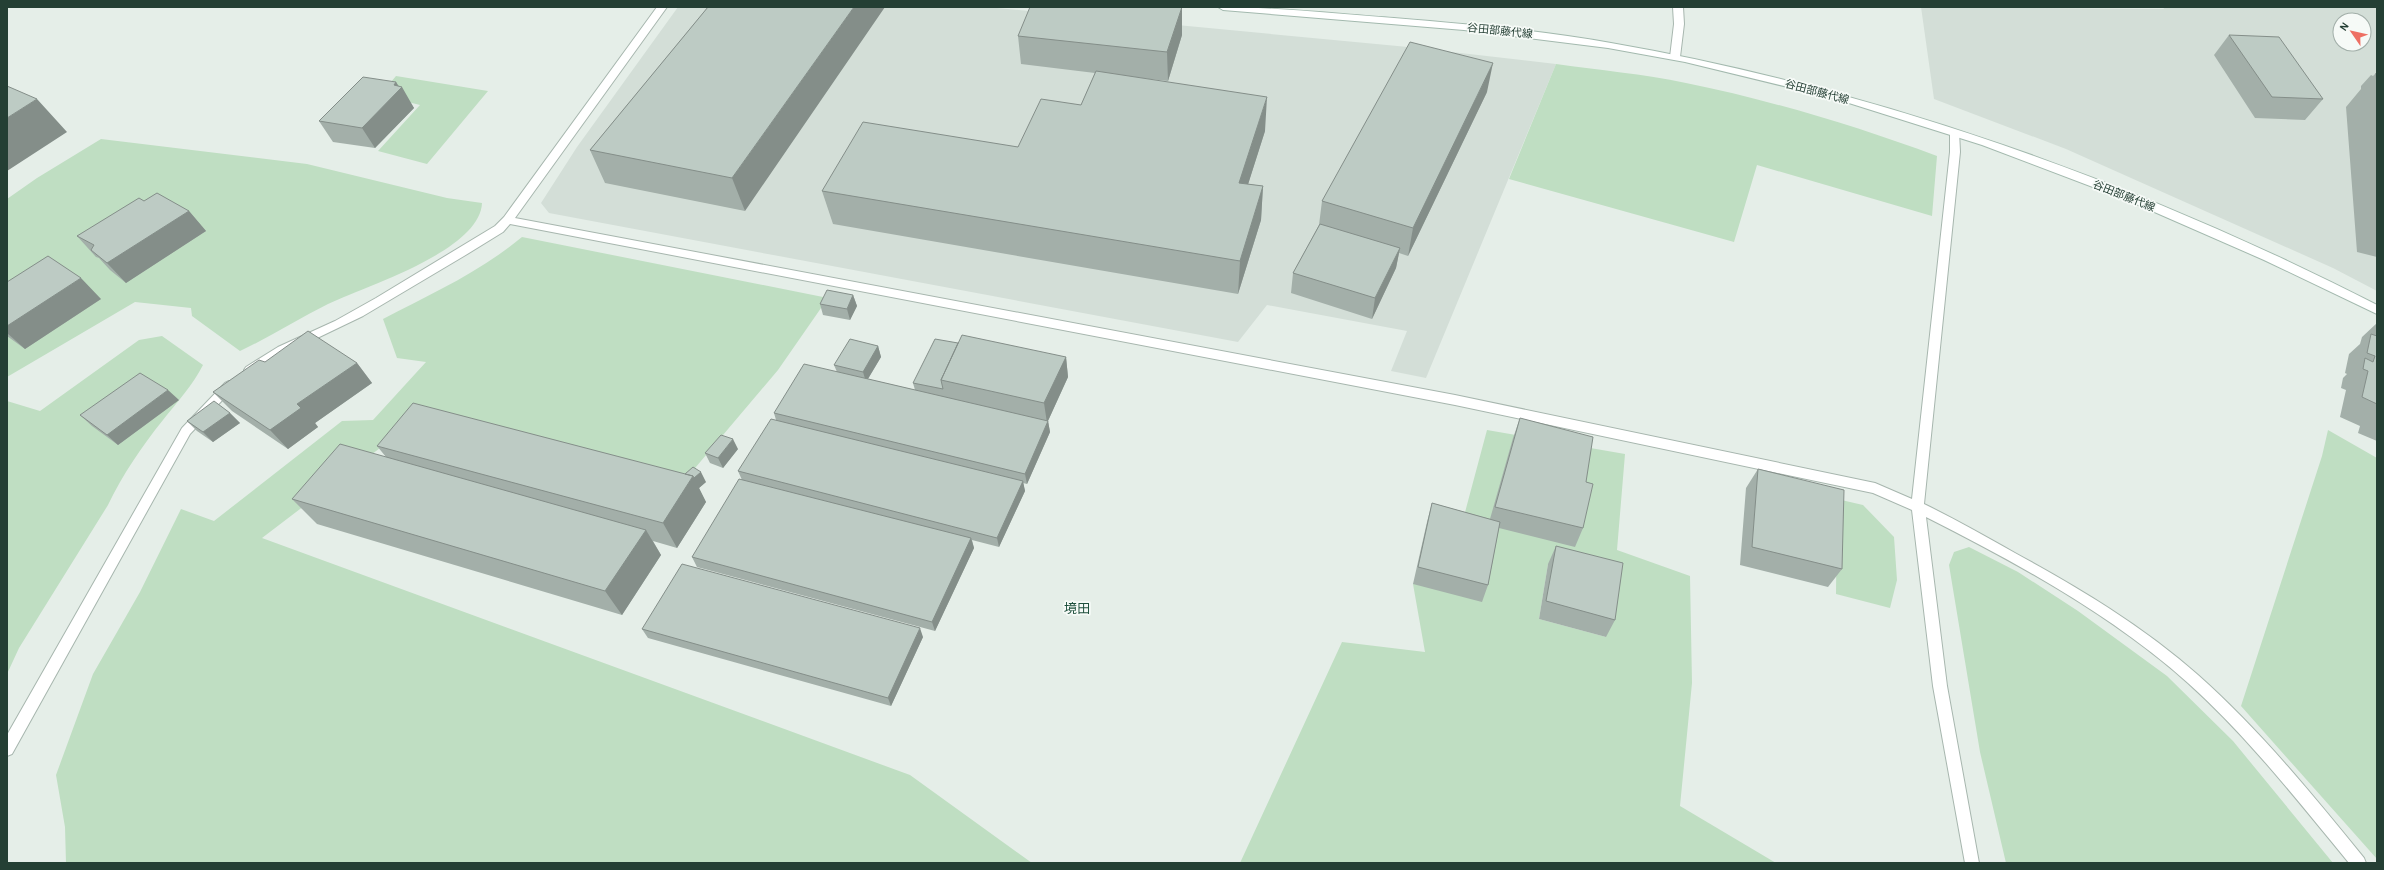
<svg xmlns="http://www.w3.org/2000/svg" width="2384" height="870" font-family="'Alegreya Sans','Noto Sans JP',sans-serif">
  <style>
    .built { fill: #d3ded7; fill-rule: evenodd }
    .green { fill: #bfdec2; fill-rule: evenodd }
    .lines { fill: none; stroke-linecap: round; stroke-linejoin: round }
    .minor-casing { stroke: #a7b6ae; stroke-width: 2 }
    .tertiary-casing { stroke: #a7b6ae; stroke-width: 2 }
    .secondary-casing { stroke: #a3b9ae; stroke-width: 2 }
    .minor { fill: #fff; fill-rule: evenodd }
    .tertiary { fill: #fff; fill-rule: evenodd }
    .secondary { fill: #fff; fill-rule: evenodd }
    .wall { fill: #a3afa9 }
    .shaded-wall { fill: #848e89 }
    .building { fill: #bdcbc4; stroke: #848e89 }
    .labels { text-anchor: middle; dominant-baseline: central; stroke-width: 3.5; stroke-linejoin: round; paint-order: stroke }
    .street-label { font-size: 11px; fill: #243f34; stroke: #f6faf7 }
    .quarter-label { font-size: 13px; fill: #20513e; stroke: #f6faf7 }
  </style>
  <rect width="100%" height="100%" fill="#e5eee8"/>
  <path class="built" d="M678 7H986L1408 47 1556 64 1426 378 1391 371 1407 331 1267 305 1238 342 549 213 541 203 577 147Z
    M1921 7 2164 9 2163 7H2377V291L2333 268 2066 149 1934 99ZM2340 20H2364V44H2340Z"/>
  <path class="green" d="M1556 64C1599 70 1643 74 1686 83 1770 100 1856 126 1937 156L1932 216 1757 165 1734 242 1509 179Z
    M396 76 488 91 427 164 378 151 420 105 380 95Z
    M101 139 307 164 447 198 482 203C480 251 366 286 328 304 298 319 270 337 240 351L192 316 191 308 135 302 7 377V199L37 178Z
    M522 237 828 298 778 370 679 487 422 416 262 538 910 775 1032 863H66L65 827 56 775 93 674 140 592 181 509 214 521 342 421 373 420 426 362 397 358 383 319C431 294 480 272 522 237Z
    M162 336 203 365C193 385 177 402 163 420 142 446 123 474 108 505L19 648 7 674V401L40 411 139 340Z
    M1487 430 1625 454 1617 550 1690 576 1692 683 1680 806 1776 863H1240L1342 642 1425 652 1413 584 1460 531ZM1548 564 1606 637 1539 619Z
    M2328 430 2377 458V859L2241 706 2322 456Z
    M1837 499 1863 505 1894 537 1897 580 1890 608 1836 594Z
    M1969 547 2018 572 2078 611 2167 676 2233 741 2333 863H2006L1980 752 1949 565 1954 552Z"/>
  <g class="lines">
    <defs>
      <path id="minor" d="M657 7H667L515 218 1455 395 1875 483 1912 499 1950 152V133L1951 131H1959L1960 152 1924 504C1955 519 1985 536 2015 553 2079 588 2143 626 2198 675 2260 730 2312 794 2364 858L2366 863H2349C2298 801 2248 737 2188 683 2112 615 2017 563 1926 517L1947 686 1979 863H1965L1933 686 1912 510 1873 493 1455 405 510 224 503 232 464 256 363 316 286 353 254 373H246L244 370 246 367 278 347 335 321 376 298 495 226 504 217Z
        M229 381 233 383 235 386 233 389 190 434 12 754 7 756V735L182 428 225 383Z"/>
      <path id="tertiary" d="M1673 7H1683L1684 24 1680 57 1675 60 1670 57 1674 24Z"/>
      <path id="secondary" d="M1218 7C1277 7 1336 14 1394 18 1466 24 1539 30 1611 43 1876 89 2137 182 2377 305V314L2264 260 2127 200 1982 145 1833 98 1685 62 1608 48 1464 30 1223 10Z"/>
    </defs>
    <use href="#minor" class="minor-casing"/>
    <use href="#tertiary" class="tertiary-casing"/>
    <use href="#secondary" class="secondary-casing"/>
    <use href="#minor" class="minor"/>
    <use href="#tertiary" class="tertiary"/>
    <use href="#secondary" class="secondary"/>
  </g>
  <path class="wall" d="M708 7 745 211 605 183 590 150Z
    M1182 7V35L1168 81 1130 77 1265 131 1248 184 1263 186 1261 220 1238 294 833 224 822 191 1018 147 1081 105 1095 73 1021 64 1018 36Z
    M2229 35 2323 99 2305 120 2255 118 2214 55Z
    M2376 73 2377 74V257L2357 252 2346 107 2361 89V86L2371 75 2373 76Z
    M396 82 414 108 375 148 333 142 319 121Z
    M1487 92 1408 256 1399 253 1396 268 1372 319 1291 293 1293 273 1319 225 1322 201Z
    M144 201 189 211 206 231 126 283 110 270 99 258 96 257 77 236Z
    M7 282 101 299 25 349 7 336Z
    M853 295 857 306 850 320 823 315 820 304Z
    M2377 323V441L2358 433 2360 426 2340 417 2346 390 2341 388 2343 378 2347 374 2345 373 2349 354 2360 344 2362 337Z
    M958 343 1066 357 1068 377 1048 421 1050 432 1027 484 1023 483 1025 491 999 547 972 540 974 548 935 631 697 567 692 557 742 480 738 471 776 420 774 413 837 372 834 365 878 346 881 357 868 379 915 390 913 383Z
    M265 362 357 363 372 383 315 423 318 427 288 449 232 411 213 392Z
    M179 400 118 445 92 426 80 415Z
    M230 413 240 423 213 442 197 431 187 421Z
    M1520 418 1583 528 1575 547 1499 528 1488 585 1482 602 1413 584 1427 522 1432 503 1490 519 1513 438Z
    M377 446 706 482 699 488 706 502 677 548 653 541 661 555 622 615 317 524 292 499 386 457Z
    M738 449 723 468 710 463 705 453Z
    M1758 469 1842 569 1828 587 1740 565 1746 488Z
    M1556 546 1615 620 1606 637 1539 619 1548 564Z
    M642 629 923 637 891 706 648 638Z"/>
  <path class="shaded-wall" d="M854 7H885L745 211 732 178Z
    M1182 7V35L1168 81 1167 52Z
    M1493 63 1487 92 1408 256 1413 228Z
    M396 82 400 89 402 87 414 108 375 148 362 128Z
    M1267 97 1265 131 1238 216 1239 183Z
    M37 99 67 132 7 171V118Z
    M1263 186 1261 220 1238 294 1240 261Z
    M189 211 206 231 126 283 107 263Z
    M1400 248 1396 268 1372 319 1375 298Z
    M81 278 101 299 25 349 7 333V326Z
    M853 295 857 306 850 320 847 309Z
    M878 346 881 357 866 382 863 372Z
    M1066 357 1068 377 1047 423 1044 403Z
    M357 363 372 383 315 423 318 427 288 449 270 430 297 404Z
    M168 390 179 400 118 445 107 435Z
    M230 413 240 423 213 442 203 432Z
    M1048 421 1050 432 1027 484 1025 474Z
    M733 439 738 449 723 468 718 458Z
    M701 472 706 482 699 488 706 502 677 548 663 523 693 476Z
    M1023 481 1025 491 999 547 997 538Z
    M646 530 661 555 622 615 605 591Z
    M971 538 974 548 935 631 932 622Z
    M920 628 923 637 891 706 888 698Z"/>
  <path class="building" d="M708 7H854L732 178 590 150Z
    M1030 7H1182L1167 52 1018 36Z
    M2229 35 2279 37 2323 99 2272 97Z
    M1410 42 1493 63 1413 228 1322 201Z
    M1096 71 1267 97 1239 183 1263 186 1240 261 822 191 863 122 1018 147 1041 99 1081 105Z
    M2376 73 2377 74V87Z
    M363 77 396 82 394 85 402 87 362 128 319 121Z
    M7 86 37 99 7 118Z
    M157 193 189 211 107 263 91 250 94 245 77 236 139 198 144 201Z
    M1320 224 1400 248 1375 298 1293 273Z
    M48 256 81 278 7 326V282Z
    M827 290 853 295 847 309 820 304Z
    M308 331 357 363 297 404 301 408 270 430 213 392 259 360 265 362Z
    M2371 334 2377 336V404L2362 397 2368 371 2363 369 2365 358 2373 362 2375 356 2367 353Z
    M962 335 1066 357 1044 403 941 380Z
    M850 339 878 346 863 372 834 365Z
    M935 339 958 343 941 380 943 389 913 383Z
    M804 364 1048 421 1025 474 774 413Z
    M140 373 168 390 107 435 80 415Z
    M214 401 230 413 203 432 187 421Z
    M413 403 693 476 663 523 377 446Z
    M1520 418 1593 437 1586 482 1593 484 1583 528 1495 507Z
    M771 419 1023 481 997 538 738 471Z
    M721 435 733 439 718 458 705 453Z
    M340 444 646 530 605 591 292 499Z
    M693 467 701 472 694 478 693 476 685 474Z
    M1758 469 1844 490 1842 569 1752 547Z
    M739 479 971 538 932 622 692 557Z
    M1432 503 1500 522 1488 585 1418 567Z
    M1556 546 1623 563 1615 620 1546 601Z
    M682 564 920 628 888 698 642 629Z"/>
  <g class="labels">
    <g class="street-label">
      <text transform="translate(1500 31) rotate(6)">谷田部藤代線</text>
      <text transform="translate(1817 92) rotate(15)">谷田部藤代線</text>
      <text transform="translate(2124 196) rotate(22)">谷田部藤代線</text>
    </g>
    <g class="quarter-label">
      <text x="1077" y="609">境田</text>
    </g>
  </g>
  <rect width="2384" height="870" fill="none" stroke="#243f34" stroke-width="16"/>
  <g transform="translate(2352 32) rotate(304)"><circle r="19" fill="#f6faf7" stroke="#a2afa9"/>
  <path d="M0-3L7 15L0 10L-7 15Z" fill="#ee6f63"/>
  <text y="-6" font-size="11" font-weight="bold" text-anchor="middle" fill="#243f34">N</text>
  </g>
</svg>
